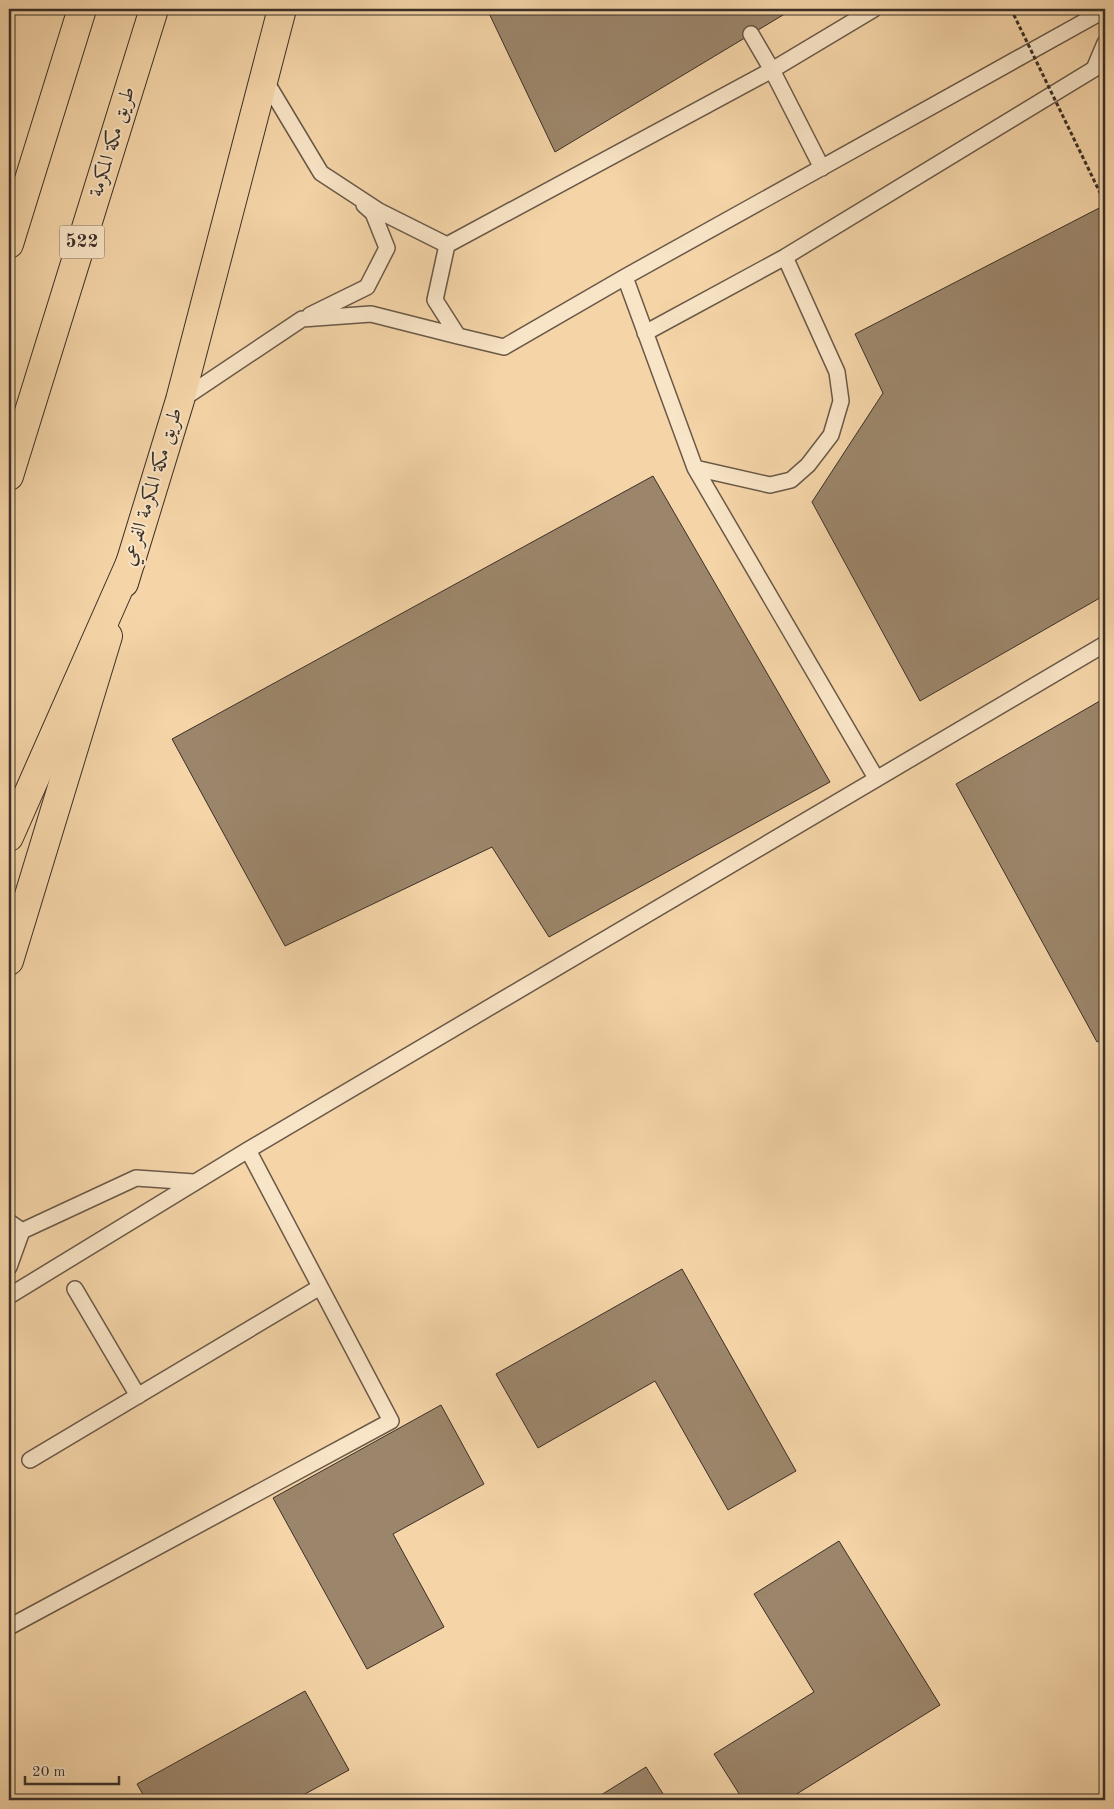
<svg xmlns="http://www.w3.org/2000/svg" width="1114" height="1809" font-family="'Old Standard TT',Amiri,serif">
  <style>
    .building { fill: #9c866b; stroke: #3b3028 }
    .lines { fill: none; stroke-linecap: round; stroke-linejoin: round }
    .service-casing { stroke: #6a5948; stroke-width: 18 }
    .primary-casing { stroke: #3b3028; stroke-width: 30 }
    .motorway-casing { stroke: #3b3028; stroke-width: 30 }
    .service { stroke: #f8e4c6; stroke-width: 15 }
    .primary { stroke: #f5d5a8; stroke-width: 28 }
    .motorway { stroke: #f5d5a8; stroke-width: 28 }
    .path-bridge { stroke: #3b3028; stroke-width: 3; stroke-dasharray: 4 2.5; stroke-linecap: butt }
    .labels { text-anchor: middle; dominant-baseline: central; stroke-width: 4; stroke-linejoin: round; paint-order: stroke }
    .shield { fill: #f8e4c6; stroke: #746657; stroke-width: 1 }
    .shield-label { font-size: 19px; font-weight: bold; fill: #3b3028 }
    .street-label { font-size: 20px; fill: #3b3028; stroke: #f8e4c6 }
  </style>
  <rect width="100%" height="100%" fill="#f5d5a8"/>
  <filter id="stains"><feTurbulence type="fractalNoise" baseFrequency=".004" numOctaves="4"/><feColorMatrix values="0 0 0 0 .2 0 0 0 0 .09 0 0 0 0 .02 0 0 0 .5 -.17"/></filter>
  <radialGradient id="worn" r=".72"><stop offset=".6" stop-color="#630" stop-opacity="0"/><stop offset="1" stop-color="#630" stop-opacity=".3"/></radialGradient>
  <path class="building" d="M487 9H793L555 152Z
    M1105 205V595L920 701 812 502 883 393 855 334Z
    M653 476 830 782 549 937 492 847 285 946 172 739Z
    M1105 698V1038L1097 1042 956 784Z
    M682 1269 796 1471 728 1510 655 1381 538 1448 496 1374Z
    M441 1405 484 1484 393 1534 444 1627 367 1669 273 1498Z
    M839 1541 940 1705 787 1800H743L714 1754 814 1692 754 1594Z
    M305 1691 349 1770 294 1800H146L137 1784Z
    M646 1767 667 1800H593Z"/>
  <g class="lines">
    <defs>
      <path id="service" d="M874 9 772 70 447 245 435 300 458 336 504 347 625 277 1105 10
        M751 34 772 70 822 168
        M264 78 321 173 379 211 447 245
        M625 277 695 468 876 778
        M310 315 367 287 387 248 373 213 364 205
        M645 333 785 257 1094 69 1105 43
        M181 400 302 319 371 314 458 336
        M695 468 770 485 791 480 808 465 831 435 841 401 837 372 785 257
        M9 1222 22 1231 136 1178 194 1182
        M9 1267 22 1231
        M75 1289 138 1396
        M9 1296 248 1150 1105 644
        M30 1460 320 1287
        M9 1627 391 1421 248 1150"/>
      <path id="primary" d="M124 583 180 400 282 9
        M9 961 108 636"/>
      <path id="motorway" d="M9 244 82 9
        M9 476 154 9
        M9 837 131 561"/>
    </defs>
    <use href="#service" class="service-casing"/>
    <use href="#primary" class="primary-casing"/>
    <use href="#motorway" class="motorway-casing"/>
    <use href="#service" class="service"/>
    <use href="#primary" class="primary"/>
    <use href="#motorway" class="motorway"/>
    <path class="path-bridge" d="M1011 9 1105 203"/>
  </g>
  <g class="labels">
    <rect class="shield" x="59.5" y="225.5" width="45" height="33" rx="4"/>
    <g class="shield-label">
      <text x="82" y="242">522</text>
    </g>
    <g class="street-label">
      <text transform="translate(113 142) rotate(-73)">طريق مكة المكرمة</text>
      <text transform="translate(153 487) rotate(-73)">طريق مكة المكرمة الفرعي</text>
    </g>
  </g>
  <rect width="1114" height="1809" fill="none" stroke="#f5d5a8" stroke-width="30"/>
  <rect x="10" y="10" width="1094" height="1789" fill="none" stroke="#3b3028" stroke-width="2.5"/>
  <rect x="15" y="15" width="1084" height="1779" fill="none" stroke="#3b3028"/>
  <path d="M25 1776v8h94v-8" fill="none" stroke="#3b3028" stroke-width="2.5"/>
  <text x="32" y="1776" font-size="15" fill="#3b3028" stroke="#f8e4c6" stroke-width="4" paint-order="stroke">20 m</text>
  <rect width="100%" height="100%" filter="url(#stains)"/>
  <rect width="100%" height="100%" fill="url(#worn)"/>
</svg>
